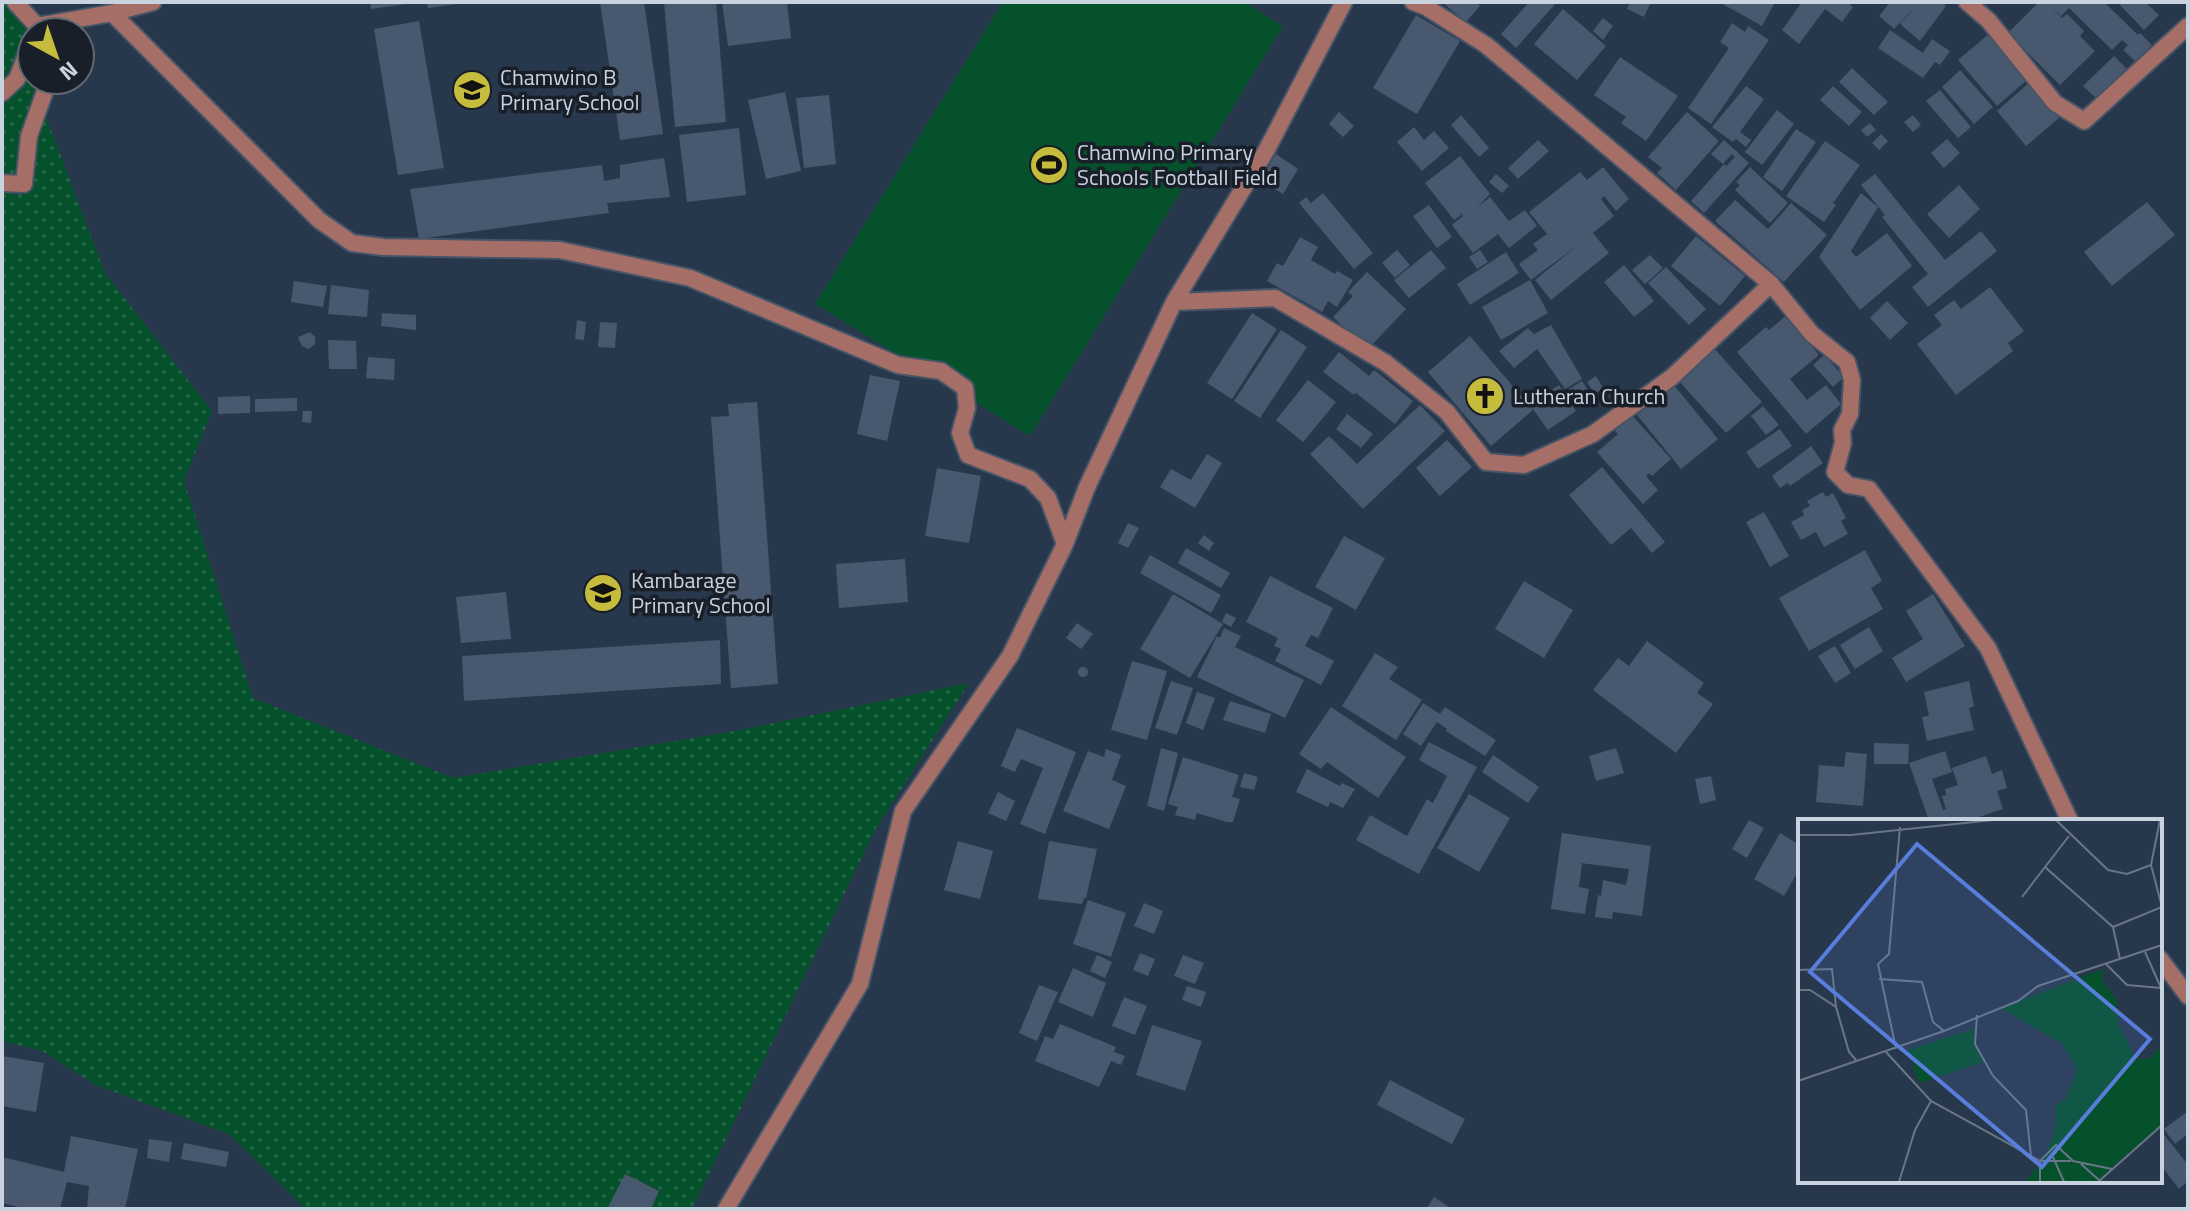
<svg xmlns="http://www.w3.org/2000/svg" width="2190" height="1211" font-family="'Titillium Web',sans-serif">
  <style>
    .grass { fill: url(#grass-dots) }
    .pitch { fill: #05512b }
    .building { fill: #48586e }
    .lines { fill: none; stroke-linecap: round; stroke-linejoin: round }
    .minor-casing { stroke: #455467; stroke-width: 20 }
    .minor { stroke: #a56e67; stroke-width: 16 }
    .labels { text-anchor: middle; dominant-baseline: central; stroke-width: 7; stroke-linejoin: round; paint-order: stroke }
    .poi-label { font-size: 22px; fill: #c9d3e0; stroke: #181f28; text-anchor: start }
    .inset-road { fill: none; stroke: #687687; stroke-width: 2 }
    .view { fill: #597ddb; fill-opacity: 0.15; stroke: #597ddb; stroke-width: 4 }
    .inset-edge { fill: none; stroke: #c9d3e0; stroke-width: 4 }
  </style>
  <defs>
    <pattern id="grass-dots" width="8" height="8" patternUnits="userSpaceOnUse" patternTransform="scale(2)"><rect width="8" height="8" fill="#05512b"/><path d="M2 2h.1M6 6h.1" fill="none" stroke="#286949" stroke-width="1.8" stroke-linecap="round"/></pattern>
  </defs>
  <rect width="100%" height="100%" fill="#28384c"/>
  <path class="grass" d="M2 2H27V62L32 80 105 273 212 411 184 481 253 698 453 778 735 731 969 683 875 830 692 1209H306L229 1134 96 1085 42 1051 2 1041Z"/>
  <path class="pitch" d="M1003 2H1244L1283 26 1030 436 815 304Z"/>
  <path class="building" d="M370 2H407V4L371 9Z
    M427 2H457V4L428 8Z
    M600 2H644L663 134 620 140Z
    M664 2H716L726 122 675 127Z
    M722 2H787L791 38 728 46Z
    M1442 2H1475L1480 6 1466 22Z
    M1529 2H1557L1516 48 1501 34Z
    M1630 2H1651L1644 17 1627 9Z
    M1719 2H1770L1774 4 1762 26Z
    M1802 2H1847L1853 7 1842 22 1825 9 1799 44 1782 30Z
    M1890 2H1942L1946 6 1920 41 1900 24 1918 4 1894 29 1879 16Z
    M2039 2H2104L2138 35 2140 33 2152 45 2135 61 2123 50 2128 45 2122 40 2112 50 2069 8 2061 16 2049 4 2062 18 2067 14 2084 31 2080 36 2095 51 2060 85 2008 33Z
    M2117 2H2145L2159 15 2144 30Z
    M1563 9 1606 46 1577 80 1534 44Z
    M1416 15 1460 41 1417 114 1373 88Z
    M1603 18 1613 26 1603 40 1593 31Z
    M419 21 444 168 398 175 374 29Z
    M1732 23 1745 32 1748 26 1769 40 1711 124 1688 108 1729 48 1720 42Z
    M1890 30 1923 53 1932 39 1950 51 1940 65 1935 62 1923 78 1878 48Z
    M1989 34 2028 79 1997 106 1958 60Z
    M2114 56 2127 69 2097 99 2083 86Z
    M1620 57 1678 96 1646 141 1621 123 1626 117 1594 95Z
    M1852 68 1888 102 1874 115 1839 82Z
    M1960 70 1993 107 1974 124 1942 87Z
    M2030 82 2060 117 2026 146 1997 111Z
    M1746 86 1764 99 1740 132 1751 140 1746 147 1736 139 1733 142 1712 127Z
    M1833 86 1862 112 1849 126 1820 100Z
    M1940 90 1971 127 1958 138 1926 101Z
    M785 92 801 171 766 179 748 100Z
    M829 95 836 164 804 168 796 98Z
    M1777 110 1794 124 1762 165 1745 152Z
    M1339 112 1354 126 1343 137 1329 124Z
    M1687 112 1719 141 1676 190 1657 173 1662 168 1648 157Z
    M1461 115 1489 148 1479 157 1451 125Z
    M1913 115 1921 125 1913 132 1904 122Z
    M1870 123 1876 130 1867 137 1861 130Z
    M1414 127 1424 140 1434 131 1449 148 1422 171 1397 142Z
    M739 128 746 195 687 202 679 135Z
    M1796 129 1816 142 1782 191 1763 177Z
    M1881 134 1888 141 1879 150 1872 143Z
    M1947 139 1960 153 1944 168 1931 153Z
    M1538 140 1549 151 1518 179 1508 168Z
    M1724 140 1749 163 1704 213 1691 201 1724 164 1726 166 1735 157 1732 154 1723 164 1711 154Z
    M1825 141 1860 165 1833 203 1836 205 1824 222 1786 196Z
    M1276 154 1298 169 1283 194 1260 180Z
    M1460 156 1490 194 1476 208 1490 197 1509 221 1525 210 1537 226 1509 248 1498 234 1473 253 1452 225 1463 216 1460 211 1461 215 1454 220 1425 183Z
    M664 158 670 197 607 203 609 213 419 239 410 189 602 165 604 181 620 178V165Z
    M1603 167 1629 199 1616 211 1604 196 1601 199 1614 216 1593 233 1609 253 1551 300 1535 280 1578 245 1531 280 1519 264 1538 250 1533 244 1547 234 1529 212 1580 172 1587 180Z
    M1750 167 1788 203 1770 223 1735 190 1740 185 1736 182Z
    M1496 174 1509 186 1502 193 1489 182Z
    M1875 174 1945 260 1981 231 1997 251 1928 307 1912 287 1928 274 1882 217 1885 215 1861 185Z
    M1959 185 1980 209 1949 238 1927 214Z
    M1323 193 1373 253 1354 269 1299 203 1306 197 1311 203Z
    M1861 193 1878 207 1851 251 1856 257 1887 233 1912 266 1860 310 1819 257Z
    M1735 200 1768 229 1791 203 1827 235 1784 282 1715 221Z
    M2147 202 2175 235 2112 286 2084 252Z
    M1429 205 1452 237 1437 248 1413 216Z
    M1696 236 1745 276 1720 306 1671 266Z
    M1300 237 1318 247 1311 260 1335 274 1337 271 1353 280 1337 307 1328 301 1322 312 1267 281 1277 263 1283 266Z
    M1397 250 1410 265 1395 278 1382 263Z
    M1431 250 1446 268 1409 298 1394 280Z
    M1480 250 1488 262 1477 269 1469 257Z
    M1506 252 1519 273 1470 305 1457 284Z
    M1650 255 1663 268 1645 284 1632 270Z
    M1624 265 1654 301 1634 317 1604 282Z
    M1666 267 1706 309 1689 325 1648 283Z
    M1367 272 1406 309 1367 350 1333 317 1353 296 1348 292Z
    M1530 280 1548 313 1501 340 1482 307Z
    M294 281 327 286 323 307 291 302Z
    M331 285 369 290 367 317 328 314Z
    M1990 287 2024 331 2008 343 2013 351 1956 395 1917 344 1942 325 1934 315 1954 300 1961 309Z
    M1887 301 1908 323 1890 340 1870 318Z
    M382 313 416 315V330L381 326Z
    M1252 313 1277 329 1232 399 1207 383Z
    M1786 316 1819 355 1790 379 1807 400 1826 385 1841 404 1806 434 1737 352 1766 327 1769 330Z
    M577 320 586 322 584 340 575 339Z
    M600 322 617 323 615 348 598 347Z
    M1551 325 1582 379 1565 389 1537 349 1514 368 1499 351 1528 328 1534 334Z
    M1281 330 1307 347 1260 418 1234 401Z
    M310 332 315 337V344L309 349 302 346 298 337Z
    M1470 336 1533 410 1491 446 1428 372Z
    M328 340 356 341 357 369H329Z
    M1714 348 1762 402 1726 433 1678 380Z
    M1339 352 1369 376 1374 370 1413 401 1395 424 1356 393 1354 395 1323 372Z
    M1824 355 1844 377 1833 387 1813 365Z
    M368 357 395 359 394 380 366 378Z
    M870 375 900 381 887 441 857 434Z
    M1596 376 1603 388 1595 394 1587 382Z
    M1308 380 1336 402 1303 442 1276 420Z
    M1582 381 1591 395 1576 405 1566 391Z
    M1559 385 1576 411 1548 430 1530 405Z
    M1674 385 1718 439 1681 469 1637 415Z
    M250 396V413L218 414V397Z
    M297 398V411L255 412V399Z
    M757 402 778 684 731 688 711 417 729 416 728 404Z
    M1420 405 1445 431 1363 509 1310 454 1329 436 1357 464Z
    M1763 406 1779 425 1766 435 1751 416Z
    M303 411H312L311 423 302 422Z
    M1629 412 1671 459 1652 476 1649 473 1646 476 1658 490 1643 504 1597 452 1618 434 1612 427Z
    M1347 414 1373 434 1361 448 1336 429Z
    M1780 429 1792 446 1758 469 1746 452Z
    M1447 440 1472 467 1440 496 1416 468Z
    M1811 446 1823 463 1790 486 1788 483 1780 488 1772 476Z
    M1207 454 1222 463 1195 508 1160 487 1171 469 1191 480Z
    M1602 467 1665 542 1652 553 1631 528 1611 545 1569 495Z
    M937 468 981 476 969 543 925 536Z
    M1823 492 1826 497 1833 493 1846 518 1841 521 1848 534 1824 547 1816 532 1801 540 1791 522 1804 515 1802 510 1810 506 1807 501Z
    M1764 512 1789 556 1770 567 1746 522Z
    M1128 523 1139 528 1128 548 1118 543Z
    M1204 535 1214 543 1209 551 1198 543Z
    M1344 536 1385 558 1356 610 1315 587Z
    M1186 548 1230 573 1221 588 1178 563Z
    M1865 550 1882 581 1871 588 1883 609 1809 651 1779 598Z
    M1150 555 1221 595 1211 613 1140 573Z
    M905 559 908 602 839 608 836 564Z
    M1270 576 1333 608 1318 638 1311 635 1305 646 1334 661 1321 685 1275 661 1281 649 1274 646 1278 638 1246 622Z
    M1524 581 1573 610 1544 658 1495 629Z
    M506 592 511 639 461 643 456 597Z
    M1173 594 1223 624 1190 678 1140 649Z
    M1933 594 1965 646 1906 682 1892 658 1923 639 1906 611Z
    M1226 613 1236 618 1231 627 1222 622Z
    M1077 623 1093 634 1081 649 1066 638Z
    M1869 627 1883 651 1855 669 1840 645Z
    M1224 628 1241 636 1235 647 1304 680 1285 718 1197 677 1217 636 1220 638Z
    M720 640 721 684 464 701 462 656Z
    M1647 641 1704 683 1697 693 1713 704 1676 753 1593 690 1618 658 1629 666Z
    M1835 646 1851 673 1835 683 1818 656Z
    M1375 653 1398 667 1389 679 1422 700 1396 740 1342 706Z
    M1132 661 1167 671 1147 740 1111 730Z
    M1078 672a5 5 0 1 1 10 0a5 5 0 1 1-10 0Z
    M1171 681 1193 688 1177 735 1155 728Z
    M1969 681 1974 706 1969 708 1974 730 1927 741 1922 717 1929 716 1924 692Z
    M1197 692 1215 698 1203 730 1186 723Z
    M1230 701 1271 714 1265 733 1223 720Z
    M1423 703 1440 714 1445 707 1496 740 1485 756 1446 731 1447 729 1437 722 1421 746 1403 734Z
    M1331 707 1406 757 1378 798 1327 762 1321 769 1299 754Z
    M1017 728 1076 752 1045 834 1020 824 1043 768 1021 759 1015 772 1001 766Z
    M1429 742 1477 767 1419 874 1356 840 1370 815 1407 836 1427 799 1433 803 1447 776 1419 760Z
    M1874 743 1909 744 1908 764H1874Z
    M1161 748 1178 753 1164 811 1147 806Z
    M1616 748 1624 773 1596 781 1589 756Z
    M1106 749 1121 755 1112 780 1126 786 1109 829 1063 811 1088 751 1104 757Z
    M1945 751 1952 772 1932 779 1943 810 1946 809 1942 796 1946 795 1945 789 1958 785 1952 768 1986 756 1992 774 2002 770 2007 788 1997 791 2003 809 1967 821H1929L1909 763Z
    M1846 752 1867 754 1863 806 1816 802 1819 765 1844 767Z
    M1493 755 1539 787 1528 803 1482 772Z
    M1183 757 1239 775 1232 797 1240 799 1233 822H1227L1197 813 1195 820 1175 815 1178 807 1168 804Z
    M1307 769 1340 786 1342 783 1355 789 1343 808 1330 802 1328 807 1296 792Z
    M1244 773 1258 777 1254 790 1240 787Z
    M1711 776 1716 800 1700 804 1695 779Z
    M998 792 1015 801 1006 821 988 813Z
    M1469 794 1510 818 1479 872 1437 848Z
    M1749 820 1764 828 1747 858 1732 849Z
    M1562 833 1651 846 1642 916 1613 912 1612 919 1595 917 1598 895 1601 896 1603 880 1626 885 1629 869 1580 863 1582 864 1579 887 1589 889 1585 914 1551 909Z
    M1780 833 1800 845V868L1784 896 1754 879Z
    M958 841 993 851 980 899 944 890Z
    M1049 841 1097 849 1086 898H1084L1082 904 1038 899Z
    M1088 900 1126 913 1111 957 1073 944Z
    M1144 903 1163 911 1154 934 1134 926Z
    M1140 953 1155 959 1148 976 1133 970Z
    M1097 955 1112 962 1105 978 1090 971Z
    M1183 955 1204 963 1195 984 1174 976Z
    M1073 968 1106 983 1093 1017 1058 1002Z
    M1039 985 1058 992 1037 1041 1019 1033Z
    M1187 986 1206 992 1201 1007 1182 1000Z
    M1124 997 1147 1006 1135 1035 1112 1026Z
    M1060 1024 1116 1047 1114 1052 1125 1056 1121 1065 1111 1061 1099 1087 1035 1061 1045 1036 1053 1039Z
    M1152 1025 1202 1041 1185 1091 1136 1075Z
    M2 1056 44 1063 36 1112 2 1106Z
    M1390 1080 1465 1119 1452 1144 1377 1105Z
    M2188 1111V1134L2175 1144 2164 1129Z
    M2162 1132 2188 1165V1181L2179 1189 2160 1164Z
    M71 1136 138 1149 125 1209H87L89 1186 67 1182 60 1209H27L2 1203V1157L64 1172Z
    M149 1139 172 1142 169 1162 147 1158Z
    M184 1143 229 1152 226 1167 181 1159Z
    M625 1174 659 1191 651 1209H607Z
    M1434 1197 1452 1209H1426Z"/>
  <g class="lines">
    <defs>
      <path id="minor" d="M15 2 37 26 38 32
        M1413 2 1426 7 1486 45 1771 284 1812 334 1847 362 1852 380 1850 414 1842 430 1843 443 1835 472 1848 485 1869 489 1988 648 2070 821
        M1967 2 1989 21 2055 103 2084 121 2188 26
        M112 13 319 220 352 243 383 247 560 250 690 278 898 365 941 371 965 388 967 408 960 433 968 455 1030 479 1048 498 1065 544
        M37 26 112 13 153 2
        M2 93 17 79 32 39
        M2 183 24 184 29 136 49 80
        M1174 302 1275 298 1386 363 1447 412 1486 462 1524 465 1593 434 1672 377 1771 284
        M2160 959 2188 996
        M726 1209 860 984 903 811 1010 656 1065 544 1087 487 1174 302 1266 151 1344 2"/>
    </defs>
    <use href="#minor" class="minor-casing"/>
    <use href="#minor" class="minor"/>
  </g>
  <defs>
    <symbol id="school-disc" viewBox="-11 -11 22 22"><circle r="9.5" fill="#c5bc3d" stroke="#181f28"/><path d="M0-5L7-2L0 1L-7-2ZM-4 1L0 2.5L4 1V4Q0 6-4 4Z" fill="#111"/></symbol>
    <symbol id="stadium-disc" viewBox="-11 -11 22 22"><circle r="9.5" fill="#c5bc3d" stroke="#181f28"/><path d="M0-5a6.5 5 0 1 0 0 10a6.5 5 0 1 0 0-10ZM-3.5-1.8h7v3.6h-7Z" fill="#111"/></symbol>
    <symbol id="church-disc" viewBox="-11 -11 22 22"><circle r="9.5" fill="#c5bc3d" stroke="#181f28"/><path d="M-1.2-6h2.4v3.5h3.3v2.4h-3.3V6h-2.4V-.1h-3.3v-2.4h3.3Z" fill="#111"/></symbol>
  </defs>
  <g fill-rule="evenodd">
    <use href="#school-disc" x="450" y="68" width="44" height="44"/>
    <use href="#stadium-disc" x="1027" y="143" width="44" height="44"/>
    <use href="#church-disc" x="1463" y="374" width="44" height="44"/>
    <use href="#school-disc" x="581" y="571" width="44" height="44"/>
  </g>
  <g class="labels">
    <g class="poi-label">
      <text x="500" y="77">Chamwino B<tspan x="500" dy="25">Primary School</tspan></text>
      <text x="1077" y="152">Chamwino Primary<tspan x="1077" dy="25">Schools Football Field</tspan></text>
      <text x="1513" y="396">Lutheran Church</text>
      <text x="631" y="580">Kambarage<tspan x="631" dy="25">Primary School</tspan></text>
    </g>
  </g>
  <g transform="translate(1798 819)">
    <rect width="364" height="364" fill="#28384c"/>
    <path d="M305 150 304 161 318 180 321 207 338 240H351L364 227V305L297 363H227L247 339 257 310 258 286 267 281 279 252 265 225 202 189Z" fill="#05512b"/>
    <path d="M174 210 185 243 121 264 110 231Z" fill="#05512b"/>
    <path class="inset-road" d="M258 1 310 51 329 55 353 46 362 1M0 16H53L195 1M271 17 247 48 315 108 364 88 353 46M224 78 247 48M315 108 322 140M347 133 364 171M308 145 329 166 363 169M0 151 34 150 38 188M81 160 124 163 135 203 146 212M0 171H12L38 188 51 233 58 241M179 196 177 225 195 257 228 291 233 337M98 230 80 145 91 135 102 8M88 233 133 282 242 342M0 262 146 212 220 182 240 167 364 126M255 338 266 363M243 342H273M283 345 301 361M101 363 117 311 133 282M242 363V342L258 326 275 342 314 350M300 363 364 306"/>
    <path class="view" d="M119 25 352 220 244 348 12 153Z"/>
    <rect width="364" height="364" class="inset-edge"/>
  </g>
  <rect width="2190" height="1211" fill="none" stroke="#c9d3e0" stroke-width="8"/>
  <g transform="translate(56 56) rotate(140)"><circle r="38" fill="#181f28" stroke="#5f6772" stroke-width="2"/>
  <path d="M0-6L14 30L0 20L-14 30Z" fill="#c5bc3d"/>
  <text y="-12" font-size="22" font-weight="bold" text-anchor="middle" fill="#c9d3e0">N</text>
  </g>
</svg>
